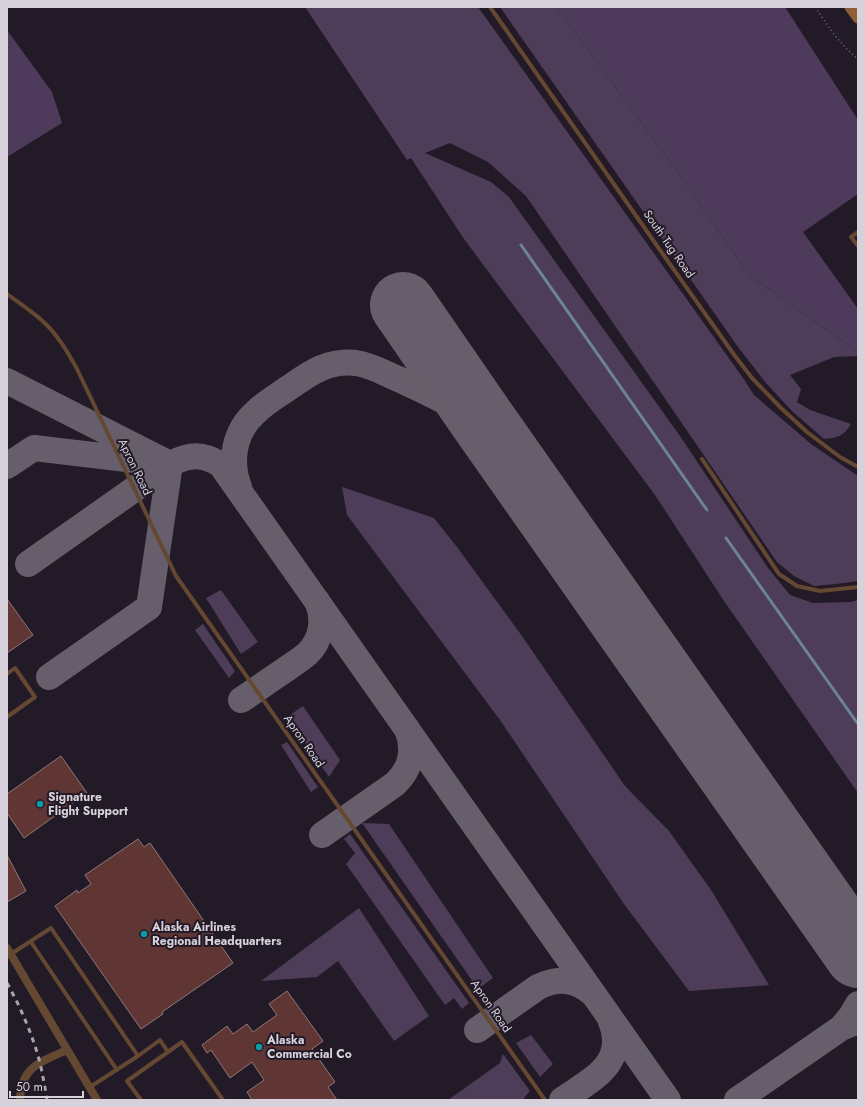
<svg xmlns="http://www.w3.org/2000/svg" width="865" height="1107" font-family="Jost,sans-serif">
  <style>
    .green { fill: #4e3d58 }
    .forest { fill: #4e3a5a }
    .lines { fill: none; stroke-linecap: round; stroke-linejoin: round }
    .stream { stroke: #6c8399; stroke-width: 3 }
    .taxiway { stroke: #665e6a; stroke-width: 26 }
    .runway { stroke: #665e6a; stroke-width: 66 }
    .building { fill: #603635; stroke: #8e7877 }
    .path { stroke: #78717d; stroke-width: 1.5; stroke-dasharray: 1 3; stroke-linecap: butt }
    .service { stroke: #654831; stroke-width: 4 }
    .minor { stroke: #654831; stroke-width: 8 }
    .secondary { stroke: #8d5f38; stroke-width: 11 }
    .rail { stroke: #a8a2ad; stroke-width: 3; stroke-dasharray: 5 5; stroke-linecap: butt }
    .culture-dot { fill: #0f9aa8; stroke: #231a28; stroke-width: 1.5 }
    .labels { text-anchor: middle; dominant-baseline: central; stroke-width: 4; stroke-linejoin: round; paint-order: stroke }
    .street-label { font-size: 12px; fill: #d6d1da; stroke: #231a28 }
    .poi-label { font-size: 12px; font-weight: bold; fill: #d6d1da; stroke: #231a28; text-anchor: start }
  </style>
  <rect width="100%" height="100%" fill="#231a28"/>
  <path class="green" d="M305 7H478L743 378 754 395 811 444 858 476V581L836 584 814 586 794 576 777 562 526 196 488 162 450 143 425 153 491 182 509 197 680 436 768 568 790 595 813 603 851 602 858 600V793L724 601 655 495 464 239 411 158 407 160Z
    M500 7H557L684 181 749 275 858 352V356L834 357 790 375 801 389 797 402 810 410 851 424C844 436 837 438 824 439L793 412 766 383 738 347Z
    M342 487 434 518 457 547 522 636 625 786 669 831 711 890 769 985 689 991 624 904 500 720 347 515Z
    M221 590 258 642 241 654 206 598Z
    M203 624 235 671 229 678 195 630Z
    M303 706 340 760 329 777 287 717Z
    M287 742 318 787 311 792 281 745Z
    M362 823 389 824 493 978 478 989Z
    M350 834 469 1003 462 1009 454 998 445 1005 346 864 355 853 344 839Z
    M359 908 429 1016 394 1041 338 961 317 977 261 981Z
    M531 1035 553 1064 540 1077 516 1043Z
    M503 1054 530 1091 524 1098 526 1100H448L500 1063Z"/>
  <path class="forest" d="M557 7H785L858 120V194L803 232 858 309V352L749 275 684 181Z
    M7 30 52 92 62 123 7 157Z"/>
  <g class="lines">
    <path class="stream" d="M521 245 707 510
      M726 538 858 724"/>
    <path class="taxiway" d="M7 381 170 464
      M7 466 34 448 152 462
      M239 487C229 461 234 431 256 412 265 403 277 396 287 389 310 373 327 360 356 363 370 365 383 372 396 378 426 391 454 406 483 421
      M28 564 170 464C190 454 203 453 221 465L668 1100
      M49 677 149 607 170 464
      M241 700C255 691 268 681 282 672 290 666 299 661 307 654 322 640 325 619 317 601
      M322 835 395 784C411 769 415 749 407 729
      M854 949 858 960
      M858 1004 851 1016 841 1028 858 1021
      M477 1030 538 987C558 977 576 979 593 994
      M562 1100C592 1079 629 1063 610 1019
      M737 1100 841 1028"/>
    <path class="runway" d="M403 305 483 421 858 955"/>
  </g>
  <path class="building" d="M7 599 33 635 7 653Z
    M61 756 87 793 24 838 7 813V794Z
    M138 839 144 847 150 843 233 963 162 1012 163 1014 141 1029 55 906 77 890 78 893 91 884 85 875Z
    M7 855 26 891 7 902Z
    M287 991 323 1041 312 1049 335 1082 328 1087 337 1100H252L247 1092 264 1080 252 1062 230 1078 211 1050 207 1053 202 1045 227 1026 233 1034 247 1024 253 1032 277 1015 269 1004Z"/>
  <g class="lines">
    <path class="path" d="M815 7C828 26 840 45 858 59
      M7 1091 11 1093"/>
    <path class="service" d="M490 7 660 250 735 356 752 378 781 408 807 432 840 457 858 467
      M858 232 851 237 858 246
      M7 294C25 307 44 319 57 337 65 347 71 358 77 369L176 576 545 1100
      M702 459 779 574 797 586 820 591 858 587
      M7 674 15 668 35 697 7 717
      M31 942 117 1070
      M11 954 51 928 138 1056 90 1087
      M138 1056 160 1040 168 1052
      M141 1100 127 1081 182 1042 223 1100"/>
    <path class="minor" d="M7 948 97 1100
      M20 1100C21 1066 41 1062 67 1050"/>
    <path class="secondary" d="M850 7 858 18"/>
    <path class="rail" d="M7 983C21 1008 33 1036 40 1063 43 1076 45 1088 47 1100"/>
  </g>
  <g class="culture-dot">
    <circle cx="40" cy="804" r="4"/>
    <circle cx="144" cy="934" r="4"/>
    <circle cx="259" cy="1047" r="4"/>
  </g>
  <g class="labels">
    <g class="street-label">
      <text transform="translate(669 244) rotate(55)">South Tug Road</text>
      <text transform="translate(135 467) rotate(64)">Apron Road</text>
      <text transform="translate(304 741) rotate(55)">Apron Road</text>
      <text transform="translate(491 1006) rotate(55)">Apron Road</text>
    </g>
    <g class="poi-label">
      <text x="48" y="797">Signature<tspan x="48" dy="14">Flight Support</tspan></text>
      <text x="152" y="927">Alaska Airlines<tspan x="152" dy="14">Regional Headquarters</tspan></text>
      <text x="267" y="1040">Alaska<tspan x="267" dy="14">Commercial Co</tspan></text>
    </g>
  </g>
  <rect width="865" height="1107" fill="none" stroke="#d6d1da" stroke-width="16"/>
  <path d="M10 1091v6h73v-6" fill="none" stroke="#d6d1da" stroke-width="2"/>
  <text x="16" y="1091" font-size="12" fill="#d6d1da" stroke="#231a28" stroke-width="3" paint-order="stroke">50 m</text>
</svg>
